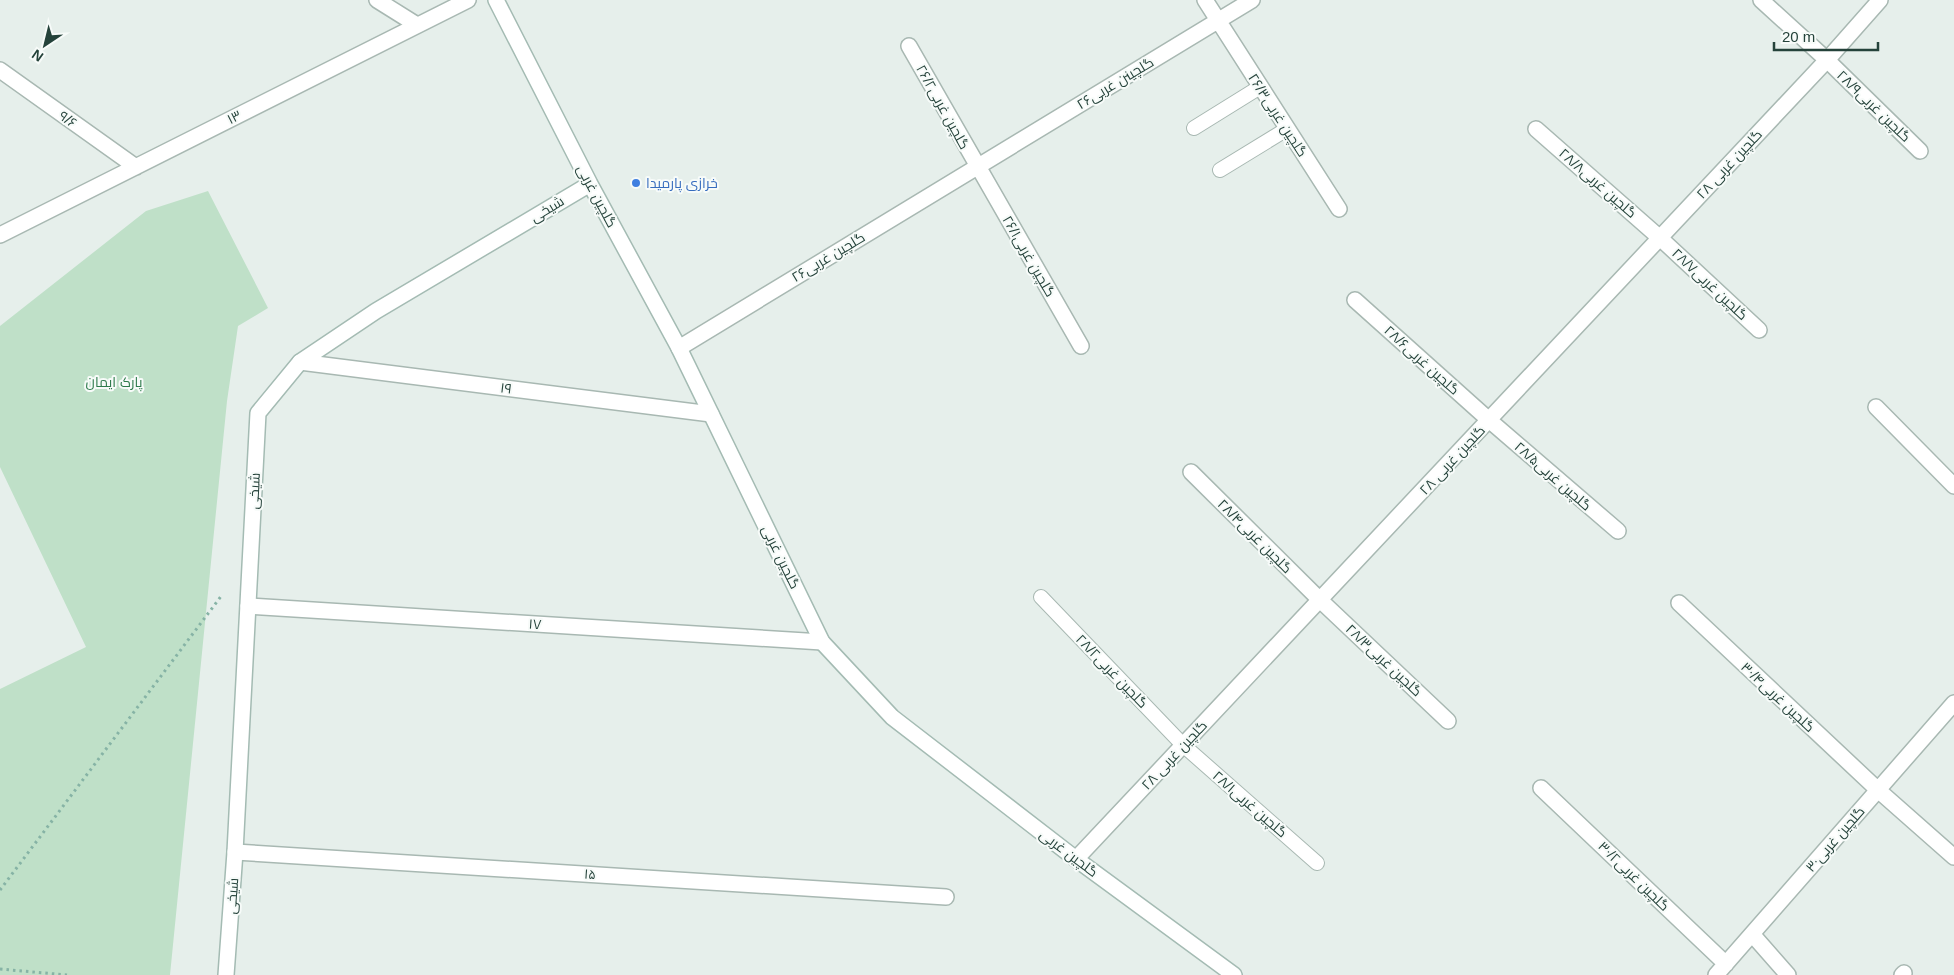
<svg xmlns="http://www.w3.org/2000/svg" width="1954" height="975" font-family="Arial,Cairo,sans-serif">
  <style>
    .green { fill: #bfe0c8 }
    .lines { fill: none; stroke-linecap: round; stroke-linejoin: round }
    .lane-casing { stroke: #a8b8b2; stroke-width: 16 }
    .street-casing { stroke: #a8b8b2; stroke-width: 18 }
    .secondary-casing { stroke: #a4bbb3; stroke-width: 18 }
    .path { stroke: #86b3a5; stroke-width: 3; stroke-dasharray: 2.5 4; stroke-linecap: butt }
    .lane { stroke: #fff; stroke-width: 14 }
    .street { stroke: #fff; stroke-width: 15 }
    .secondary { stroke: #fff; stroke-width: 15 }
    .shop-dot { fill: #3f7fe0; stroke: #f7fbf9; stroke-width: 2 }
    .labels { text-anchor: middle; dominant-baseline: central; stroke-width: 4; stroke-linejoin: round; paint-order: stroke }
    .street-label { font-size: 14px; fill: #24423a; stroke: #f7fbf9 }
    .shop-label { font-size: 14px; fill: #366cbe; stroke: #f7fbf9; text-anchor: start }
    .park-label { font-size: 14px; fill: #2d7a4b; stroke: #f7fbf9 }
  </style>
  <rect width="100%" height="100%" fill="#e6efeb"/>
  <path class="green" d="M208 191 268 308 238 326 227 401 170 975H0V689L86 647 0 467V326L146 211Z"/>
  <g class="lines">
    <defs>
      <path id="lane" d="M1194 128 1260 87
        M1220 170 1287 129
        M1041 597 1183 745 1317 863"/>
      <path id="street" d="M377 0 417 25
        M1205 0 1339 209
        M1761 0 1827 60 1920 151
        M909 46 1081 346
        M0 70 136 167
        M1536 129 1660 238 1759 330
        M0 235 468 0
        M1355 300 1489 420 1618 531
        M679 348 1252 0
        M300 362 711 414
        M1876 407 1954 486
        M1191 472 1320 600 1448 721
        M1679 603 1878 790 1954 857
        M248 606 822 642
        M1541 788 1726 964
        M235 852 946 897
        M1076 859 1827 60 1880 0
        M1752 934 1788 975
        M1716 975 1954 703
        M1902 975 1904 973"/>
      <path id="secondary" d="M496 0 590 184 679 348 822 642 892 717 1076 859 1234 975
        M226 975 235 852 258 413 300 362 376 311 590 184"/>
    </defs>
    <use href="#lane" class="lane-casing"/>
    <use href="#street" class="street-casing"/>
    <use href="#secondary" class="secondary-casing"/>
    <path class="path" d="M0 890 222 595
      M0 969 67 975"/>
    <use href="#lane" class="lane"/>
    <use href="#street" class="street"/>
    <use href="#secondary" class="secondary"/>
  </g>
  <circle class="shop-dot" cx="636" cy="183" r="5"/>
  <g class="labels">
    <g class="street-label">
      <text transform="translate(1115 83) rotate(-31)">گلچینن غربی۲۶</text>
      <text transform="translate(1874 106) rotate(44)">گلچین غربی۲۸/۹</text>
      <text transform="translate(943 107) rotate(61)">گلچین غربی۲۶/۲</text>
      <text transform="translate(1278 115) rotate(57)">گلچین غربی۲۶/۳</text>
      <text transform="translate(234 117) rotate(-27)">۱۳</text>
      <text transform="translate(68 119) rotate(35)">۹/۶</text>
      <text transform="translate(1729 164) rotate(-47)">گلچین غربی ۲۸</text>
      <text transform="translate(1598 183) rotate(41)">گلچین غربی۲۸/۸</text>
      <text transform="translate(597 196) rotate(62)">گلچین غربی</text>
      <text transform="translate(547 209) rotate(-31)">شیخی</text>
      <text transform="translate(1029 256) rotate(60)">گلچین غربی۲۶/۱</text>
      <text transform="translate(828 257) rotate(-31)">گلچین غربی۲۶</text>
      <text transform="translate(1710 284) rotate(43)">گلچین غربی۲۸/۷</text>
      <text transform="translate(1422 360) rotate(42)">گلچین غربی۲۸/۶</text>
      <text transform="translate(506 388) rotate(7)">۱۹</text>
      <text transform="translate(1452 460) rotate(-47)">گلچین غربی ۲۸</text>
      <text transform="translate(1553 476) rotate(41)">گلچین غربی۲۸/۵</text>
      <text transform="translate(254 491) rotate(-87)">شیخی</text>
      <text transform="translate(1255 536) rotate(45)">گلچین غربی۲۸/۴</text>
      <text transform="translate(781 557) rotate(64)">گلچین غربی</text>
      <text transform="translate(535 624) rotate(4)">۱۷</text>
      <text transform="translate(1384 660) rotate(43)">گلچین غربی۲۸/۳</text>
      <text transform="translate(1112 671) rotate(46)">گلچین غربی۲۸/۲</text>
      <text transform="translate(1778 697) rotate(43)">گلچین غربی۳۰/۴</text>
      <text transform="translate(1174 755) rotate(-47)">گلچین غربی ۲۸</text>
      <text transform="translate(1250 804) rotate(41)">گلچین غربی۲۸/۱</text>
      <text transform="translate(1835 839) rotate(-49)">گلچین غربی۳۰</text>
      <text transform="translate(1069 853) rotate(37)">گلچین غربی</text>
      <text transform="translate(590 874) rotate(4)">۱۵</text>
      <text transform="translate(1634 876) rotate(44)">گلچین غربی۳۰/۲</text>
      <text transform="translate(232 896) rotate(-86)">شیخی</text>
    </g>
    <g class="shop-label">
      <text x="646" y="183">خرازی پارمیدا</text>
    </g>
    <g class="park-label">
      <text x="114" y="382">پارک ایمان</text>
    </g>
  </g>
  <g transform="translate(45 45) rotate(215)" stroke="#f7fbf9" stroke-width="4" paint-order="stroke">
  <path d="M0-4L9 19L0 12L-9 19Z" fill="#24423a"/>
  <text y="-8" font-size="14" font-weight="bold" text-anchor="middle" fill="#24423a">N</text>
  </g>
  <path d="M1774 42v8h104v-8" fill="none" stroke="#24423a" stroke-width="2.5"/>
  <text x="1782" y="42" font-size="15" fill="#24423a" stroke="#f7fbf9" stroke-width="4" paint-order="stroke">20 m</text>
</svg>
